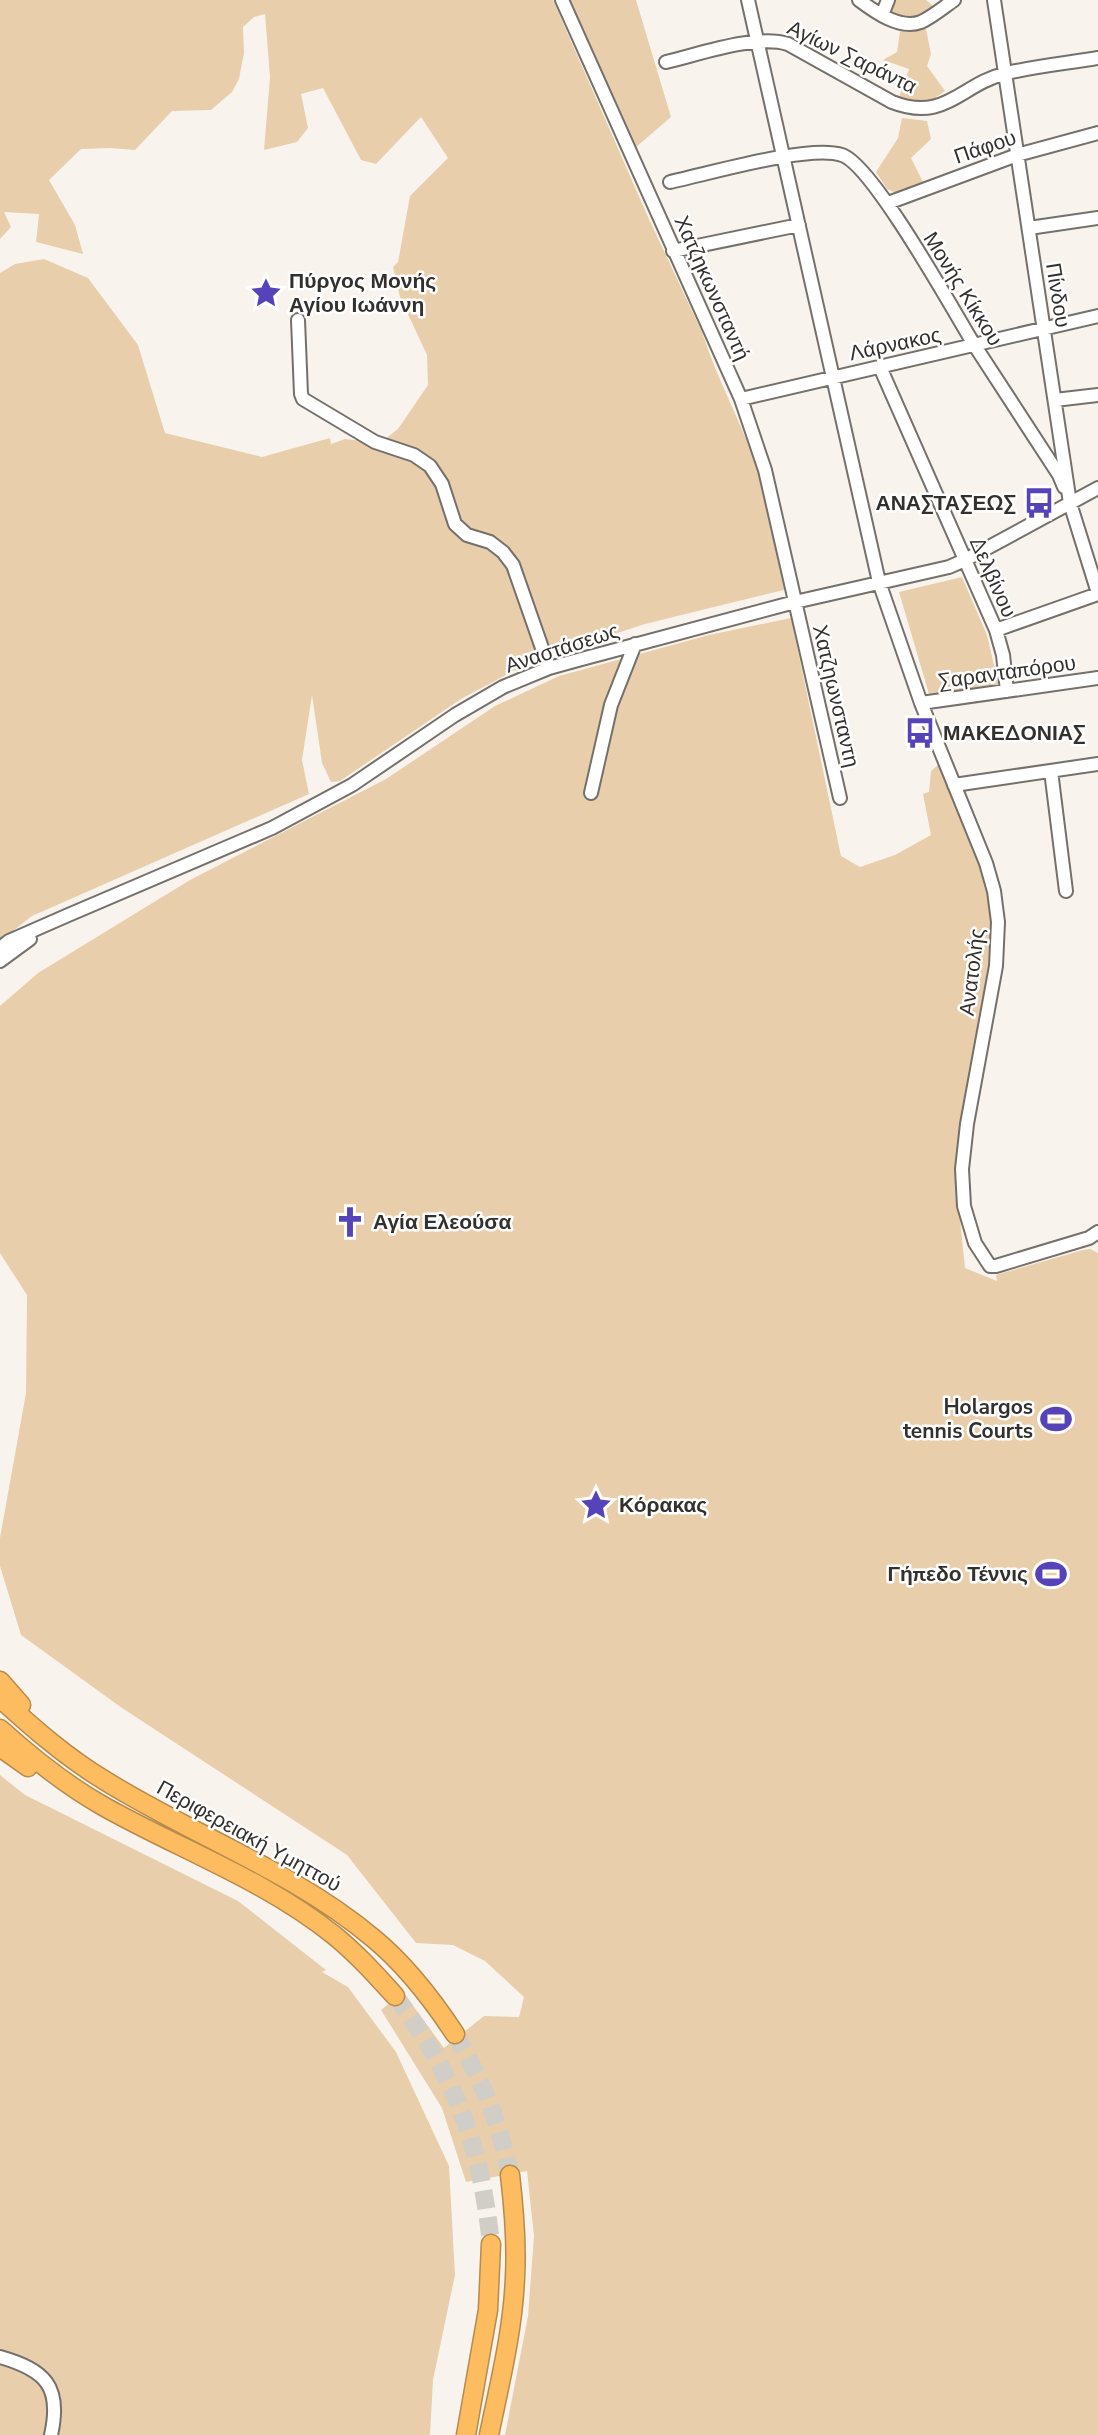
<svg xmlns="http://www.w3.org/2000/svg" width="1098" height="2435" font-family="'Nunito Sans',sans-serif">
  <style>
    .green { fill: #e8ceab }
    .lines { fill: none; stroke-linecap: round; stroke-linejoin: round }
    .highway-tunnel { stroke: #d1cdc7; stroke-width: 18; stroke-dasharray: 18 9; stroke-linecap: butt }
    .minor-casing { stroke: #74706b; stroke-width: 16 }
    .highway-casing { stroke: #b68b4e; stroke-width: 21 }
    .minor { stroke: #fff; stroke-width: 12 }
    .highway { stroke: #fcbc5f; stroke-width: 18 }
    .labels { text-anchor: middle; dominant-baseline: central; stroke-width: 5; stroke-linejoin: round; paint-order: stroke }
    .street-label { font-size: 21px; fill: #33312e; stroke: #fff }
    .poi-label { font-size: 21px; font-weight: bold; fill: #33312e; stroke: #fff; text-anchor: start }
  </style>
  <rect width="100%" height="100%" fill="#f8f4ed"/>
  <path class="green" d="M0 0H553L648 217 702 332C717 380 743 425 759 473 771 511 778 551 788 589L645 624 532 661 461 699 340 781 331 782 322 763 312 695 302 760 309 794 32 916 0 941V273L15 264 44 259 88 278 138 345 165 433 262 457 330 438 331 444 345 439 380 443 398 429 428 385 427 355 400 297 393 267 398 262 410 196 448 158 421 117 376 164 361 160 323 88 301 94 308 128 297 142 264 150 270 77 265 14 254 17 243 27 244 53 239 79 232 92 211 110 172 111 135 150 110 148 81 149 49 180 75 225 83 254 36 242 39 214 4 212 11 227 0 239Z
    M570 0H636L671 117 635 148Z
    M896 0H926L933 6 924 14 906 19 890 11Z
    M926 29 931 54 927 66 945 91 929 102 898 100 909 69 883 60 897 52 900 31Z
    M902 118 927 121 931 139 911 158 925 186 903 196 887 189 876 172 898 138Z
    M962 577 987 635 999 687 929 694 899 592Z
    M791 618 841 856 860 867 895 855 931 835 923 794 929 792 931 771 938 765 982 862 994 915 992 967 959 1210 965 1268 997 1281 996 1275 1083 1250 1090 1249 1098 1253V2435H505L528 2316 534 2236 527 2171 466 2182 442 2108 381 2010 403 1992 444 2048 484 2016 519 2017 524 1997 485 1961 453 1945 416 1943 347 1855 122 1708 21 1635 0 1566V1538L26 1393 27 1295 0 1253V1006L38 973 190 880 386 779 495 706 559 676 709 635Z
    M0 1775 25 1795 238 1901 326 1970 322 1972 348 1987 396 2052 449 2166 455 2275 433 2380 430 2435H0Z"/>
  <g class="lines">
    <path class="highway-tunnel" d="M395 1996C456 2077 480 2143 491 2244
      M455 2034C483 2083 499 2120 510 2175"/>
    <defs>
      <path id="minor" d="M562 0 741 399 765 470 840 798
        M748 0 879 582 921 703 986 863 994 891 998 922 996 966 967 1124 962 1169 964 1206 975 1243 990 1266H996L1089 1238 1098 1232
        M859 0C875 12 900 30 921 22 932 17 944 7 954 0
        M994 0 1070 503 1098 593
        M882 15 888 0
        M666 62C700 54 756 34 788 44L892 102C946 123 960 84 1007 73 1037 66 1068 63 1098 58
        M670 182C708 174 809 144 842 155 873 165 954 312 975 346 1003 389 1031 432 1059 475L1064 487
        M888 203 1017 155 1098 133
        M1029 228 1098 218
        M673 251 799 225
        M298 320 301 394 303 399 375 442 414 455 430 466 442 484 455 524 467 535 490 542 503 552 513 565 549 668
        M880 367 996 630 1003 655 1007 691
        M741 399 1098 316
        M1055 400 1098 395
        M996 630 1098 594
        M921 703 1098 678
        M1051 771 1066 891
        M954 785 1098 764
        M591 793 611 705 635 644
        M0 948 9 941 66 916 272 828 352 785 455 715 503 687 549 668 578 660 795 602 949 567 965 560 1098 488
        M0 961 30 939
        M0 2357C45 2370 62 2386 51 2435"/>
      <path id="highway" d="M0 1681 21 1705
        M0 1698C33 1728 66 1757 104 1780 190 1834 295 1872 373 1938 406 1965 432 1999 455 2034
        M0 1729C31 1757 66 1785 103 1806 179 1849 266 1880 335 1936 357 1954 376 1975 395 1996
        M0 1747 28 1767
        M466 2435 488 2310 491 2244
        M489 2435C500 2382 513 2330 515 2277 517 2242 514 2209 510 2175"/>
    </defs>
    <use href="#minor" class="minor-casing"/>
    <use href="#highway" class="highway-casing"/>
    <use href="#minor" class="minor"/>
    <use href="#highway" class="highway"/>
  </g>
  <defs>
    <symbol id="sight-bare" viewBox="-9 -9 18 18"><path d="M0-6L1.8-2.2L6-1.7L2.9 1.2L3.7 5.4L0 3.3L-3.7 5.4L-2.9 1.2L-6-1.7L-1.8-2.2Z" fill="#5643ba" stroke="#fff" stroke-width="2.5" paint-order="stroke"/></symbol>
    <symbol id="bus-bare" viewBox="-9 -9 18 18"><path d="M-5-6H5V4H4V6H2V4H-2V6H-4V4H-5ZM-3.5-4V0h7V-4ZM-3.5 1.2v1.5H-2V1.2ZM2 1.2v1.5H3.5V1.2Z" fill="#5643ba" stroke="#fff" stroke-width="2.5" paint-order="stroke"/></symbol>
    <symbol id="church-bare" viewBox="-9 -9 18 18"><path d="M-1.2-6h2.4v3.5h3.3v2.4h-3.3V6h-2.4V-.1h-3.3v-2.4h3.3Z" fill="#5643ba" stroke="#fff" stroke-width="2.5" paint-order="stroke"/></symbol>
    <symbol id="stadium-bare" viewBox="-9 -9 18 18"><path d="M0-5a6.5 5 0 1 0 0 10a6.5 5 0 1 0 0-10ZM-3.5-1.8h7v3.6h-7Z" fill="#5643ba" stroke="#fff" stroke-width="2.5" paint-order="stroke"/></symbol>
  </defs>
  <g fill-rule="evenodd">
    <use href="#sight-bare" x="244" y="271" width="44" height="44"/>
    <use href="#bus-bare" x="1017" y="481" width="44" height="44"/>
    <use href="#bus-bare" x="898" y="711" width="44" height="44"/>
    <use href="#church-bare" x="328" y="1200" width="44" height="44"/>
    <use href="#stadium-bare" x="1034" y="1397" width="44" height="44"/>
    <use href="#sight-bare" x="574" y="1483" width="44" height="44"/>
    <use href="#stadium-bare" x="1029" y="1552" width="44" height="44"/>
  </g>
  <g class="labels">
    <g class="street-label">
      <text transform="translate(852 57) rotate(26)">Αγίων Σαράντα</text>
      <text transform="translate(985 147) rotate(-19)">Πάφου</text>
      <text transform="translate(712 288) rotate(66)">Χατζηκωνσταντή</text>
      <text transform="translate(963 289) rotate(58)">Μονής Κίκκου</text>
      <text transform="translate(1058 295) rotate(81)">Πίνδου</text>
      <text transform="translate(895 344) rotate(-12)">Λάρνακος</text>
      <text transform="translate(993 577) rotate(66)">Δελβίνου</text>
      <text transform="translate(562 648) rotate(-18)">Αναστάσεως</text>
      <text transform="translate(1007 672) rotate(-8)">Σαρανταπόρου</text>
      <text transform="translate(836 696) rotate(77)">Χατζηωνσταντη</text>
      <text transform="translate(972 972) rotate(-83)">Ανατολής</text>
      <text transform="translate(249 1836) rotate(29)">Περιφερειακή Υμηττού</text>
    </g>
    <g class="poi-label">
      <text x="289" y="281">Πύργος Μονής<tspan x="289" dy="24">Αγίου Ιωάννη</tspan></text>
      <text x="1016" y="503" text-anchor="end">ΑΝΑΣΤΑΣΕΩΣ</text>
      <text x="943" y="733">ΜΑΚΕΔΟΝΙΑΣ</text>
      <text x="373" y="1222">Αγία Ελεούσα</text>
      <text x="1033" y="1407" text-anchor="end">Holargos<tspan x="1033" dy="24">tennis Courts</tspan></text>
      <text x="619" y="1505">Κόρακας</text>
      <text x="1028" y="1574" text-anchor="end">Γήπεδο Τέννις</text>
    </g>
  </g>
</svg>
